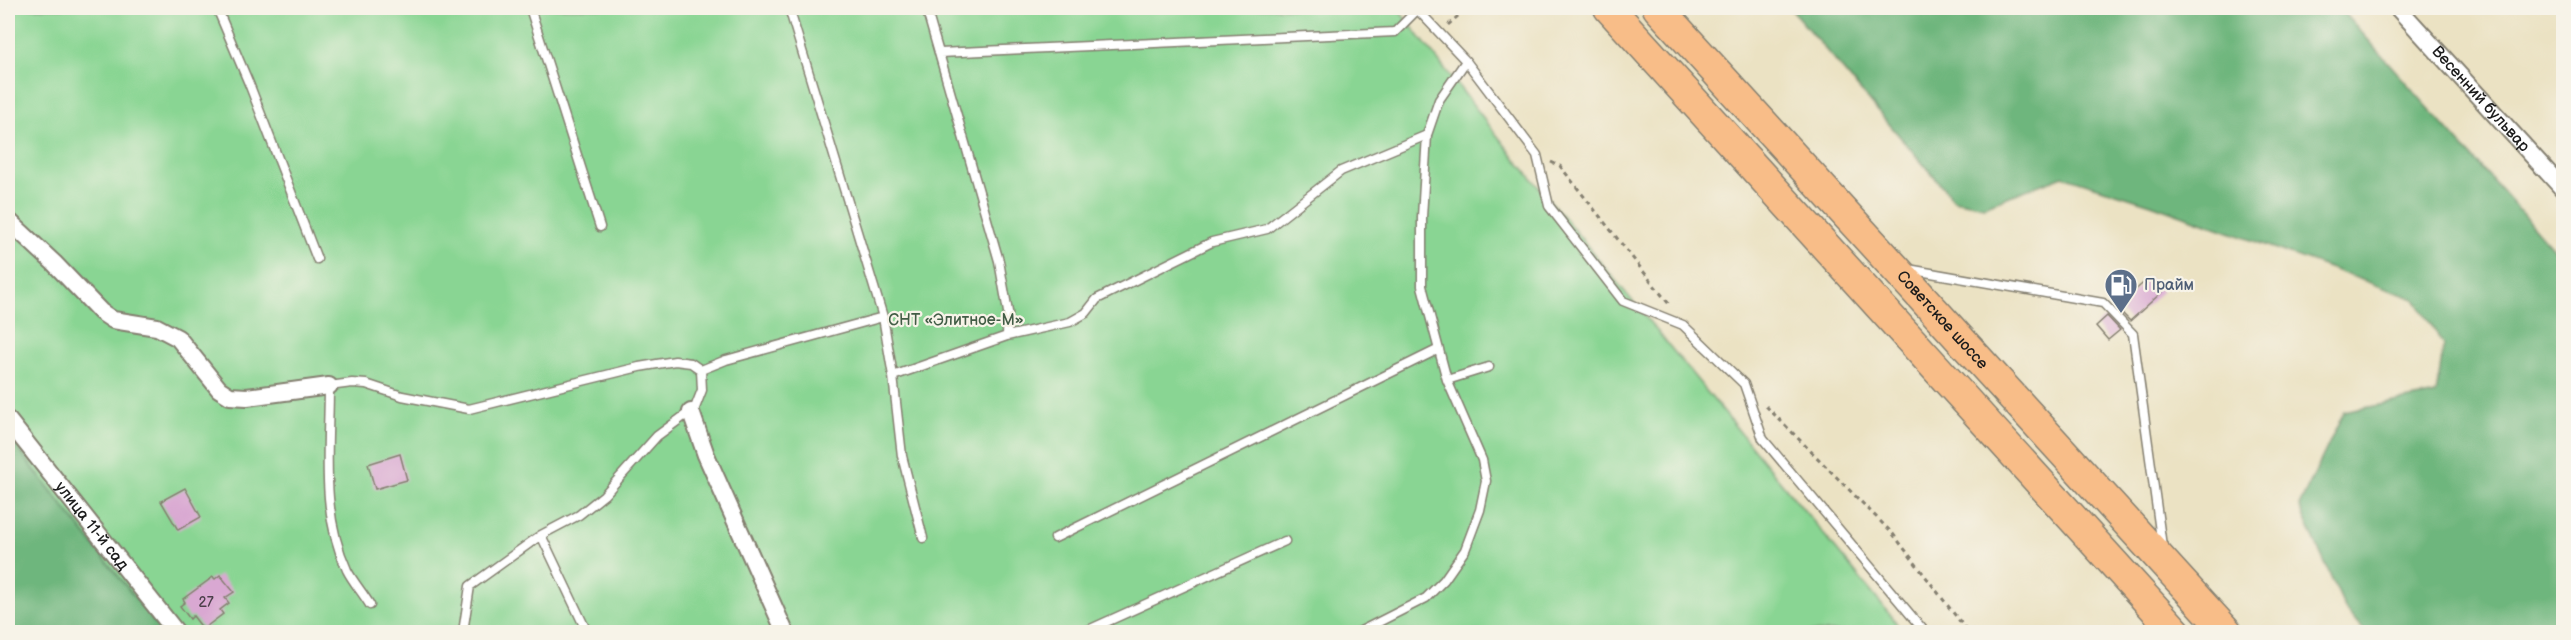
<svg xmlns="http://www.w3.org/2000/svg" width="2571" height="640" font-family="'Balsamiq Sans',sans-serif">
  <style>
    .green { fill: #89d593; stroke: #527858; stroke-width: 1.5 }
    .forest { fill: #6eb67d; stroke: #45694c; stroke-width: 1.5 }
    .building { fill: #d9a8d2 }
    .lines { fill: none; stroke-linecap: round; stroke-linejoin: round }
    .lane-casing { stroke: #847f70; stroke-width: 11 }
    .street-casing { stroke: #847f70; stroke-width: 20 }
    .highway-casing { stroke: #847f70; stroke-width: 33 }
    .path { stroke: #847f70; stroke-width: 3; stroke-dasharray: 4.5 4.5; stroke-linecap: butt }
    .lane { stroke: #fff; stroke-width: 8 }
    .street { stroke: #fff; stroke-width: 16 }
    .highway { stroke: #f8bd88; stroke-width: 30 }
    .labels { text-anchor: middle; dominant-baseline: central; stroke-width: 4.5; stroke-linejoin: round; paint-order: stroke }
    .number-label { font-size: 14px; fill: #4b3f4a }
    .street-label { font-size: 16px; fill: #1c1c1c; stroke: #f7f3e8 }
    .service-label { font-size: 16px; fill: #4e5e75; stroke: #f7f3e8; text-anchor: start }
    .park-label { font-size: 16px; fill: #425d46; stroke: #f7f3e8 }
  </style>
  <rect width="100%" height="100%" fill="#f7f3e8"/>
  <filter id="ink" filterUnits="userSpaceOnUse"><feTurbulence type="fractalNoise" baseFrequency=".0167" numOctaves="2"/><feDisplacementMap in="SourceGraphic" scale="12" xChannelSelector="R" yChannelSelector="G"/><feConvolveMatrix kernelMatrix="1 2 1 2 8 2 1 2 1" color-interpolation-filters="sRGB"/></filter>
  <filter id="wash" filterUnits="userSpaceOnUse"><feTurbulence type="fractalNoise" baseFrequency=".008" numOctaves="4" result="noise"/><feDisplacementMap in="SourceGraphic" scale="24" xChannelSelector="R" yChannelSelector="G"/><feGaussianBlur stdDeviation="1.35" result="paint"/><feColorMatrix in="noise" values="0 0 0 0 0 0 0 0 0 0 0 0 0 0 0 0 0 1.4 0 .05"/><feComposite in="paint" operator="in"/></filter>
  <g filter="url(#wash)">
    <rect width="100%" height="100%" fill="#ebe2c3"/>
    <path class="green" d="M8 8H1397L1511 153 1904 632H162L8 436Z"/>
    <path class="forest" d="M1790 8H2340L2563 260V632H2366L2347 612 2299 506 2344 412 2436 394 2444 345 2415 299 2151 204 2063 176 1984 206 1954 200Z
      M8 436 162 632H8Z"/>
    <g id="blocks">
      <path class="building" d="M2149 278 2162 292 2130 321 2116 307Z
        M2107 316 2120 330 2108 340 2096 326Z
        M400 454 407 480 375 489 368 464Z
        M185 488 201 517 178 530 161 501Z
        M220 575 234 592 225 598 229 603 220 610 223 614 203 629 193 616 190 619 180 606 185 602 183 599 213 577 215 579Z"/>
    </g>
  </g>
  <g filter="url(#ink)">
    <use href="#blocks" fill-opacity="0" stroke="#847f70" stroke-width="1.5"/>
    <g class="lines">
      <defs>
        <path id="lane" d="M217 8 250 86 317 259
          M530 8 600 227
          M789 8 883 317 893 376 902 456 923 538
          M926 8 999 261 1008 312 1007 336
          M1416 8 1466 61 1537 155 1549 206 1623 301 1683 325 1744 384 1763 439 1925 632
          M940 53 1395 32 1418 9
          M1908 269 2103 303 2133 334 2162 546
          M701 370 726 360 883 317
          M893 376 1007 336 1070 322 1086 313 1097 299 1212 242 1267 229 1341 171 1427 135 1439 100 1466 61
          M1447 380 1489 367
          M541 535 587 632
          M1055 538 1439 349
          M370 605C363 593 353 582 347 570 320 512 329 448 329 386L352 383 366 384 402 396 469 409 639 367 675 361 691 363 701 370 702 390 695 408 657 436 604 495 579 515 541 535 470 586 463 632
          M1084 632 1285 541
          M1359 632 1426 598 1444 580 1465 550 1480 510 1486 481 1482 460 1447 380 1422 286V217L1427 135"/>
        <g id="street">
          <path id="s1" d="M2398 8 2564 190"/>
          <path d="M8 220 54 263 101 312 113 320 157 327 178 338 219 389 230 396 247 397 329 386"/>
          <path d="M691 412 706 455 785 632"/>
          <path id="s2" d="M8 420 176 632"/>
        </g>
        <g id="highway">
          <path d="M1609 8 2176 632"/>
          <path id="s3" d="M1658 8 2227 632"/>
        </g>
      </defs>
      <use href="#lane" class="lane-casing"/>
      <use href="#street" class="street-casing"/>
      <use href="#highway" class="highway-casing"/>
      <path class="path" d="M1448 25 1467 8
        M1551 162 1560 166 1669 304
        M1766 406 1893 534 1968 632"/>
      <use href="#lane" class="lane"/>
      <use href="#street" class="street"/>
      <use href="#highway" class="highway"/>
    </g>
  </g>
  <defs>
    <symbol id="fuel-pin" viewBox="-11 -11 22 30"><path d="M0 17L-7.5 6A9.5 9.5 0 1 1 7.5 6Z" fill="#5c6f8a" stroke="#f7f3e8"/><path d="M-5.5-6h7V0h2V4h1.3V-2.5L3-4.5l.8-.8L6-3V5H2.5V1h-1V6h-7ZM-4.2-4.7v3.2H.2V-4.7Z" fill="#fff"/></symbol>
  </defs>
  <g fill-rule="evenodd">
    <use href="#fuel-pin" x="2102" y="266" width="38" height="52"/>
  </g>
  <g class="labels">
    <g class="number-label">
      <text x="206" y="602">27</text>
    </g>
    <g class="street-label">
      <text stroke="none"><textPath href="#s1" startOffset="123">Весенний бульвар</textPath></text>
      <text stroke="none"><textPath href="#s3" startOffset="422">Советское шоссе</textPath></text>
      <text stroke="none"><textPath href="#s2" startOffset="135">улица 11-й сад</textPath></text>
    </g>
    <g class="service-label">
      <text x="2144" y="285">Прайм</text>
    </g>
    <g class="park-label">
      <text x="956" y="320">СНТ «Элитное-М»</text>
    </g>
  </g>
  <rect width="2571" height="640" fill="none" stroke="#f7f3e8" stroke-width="30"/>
</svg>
